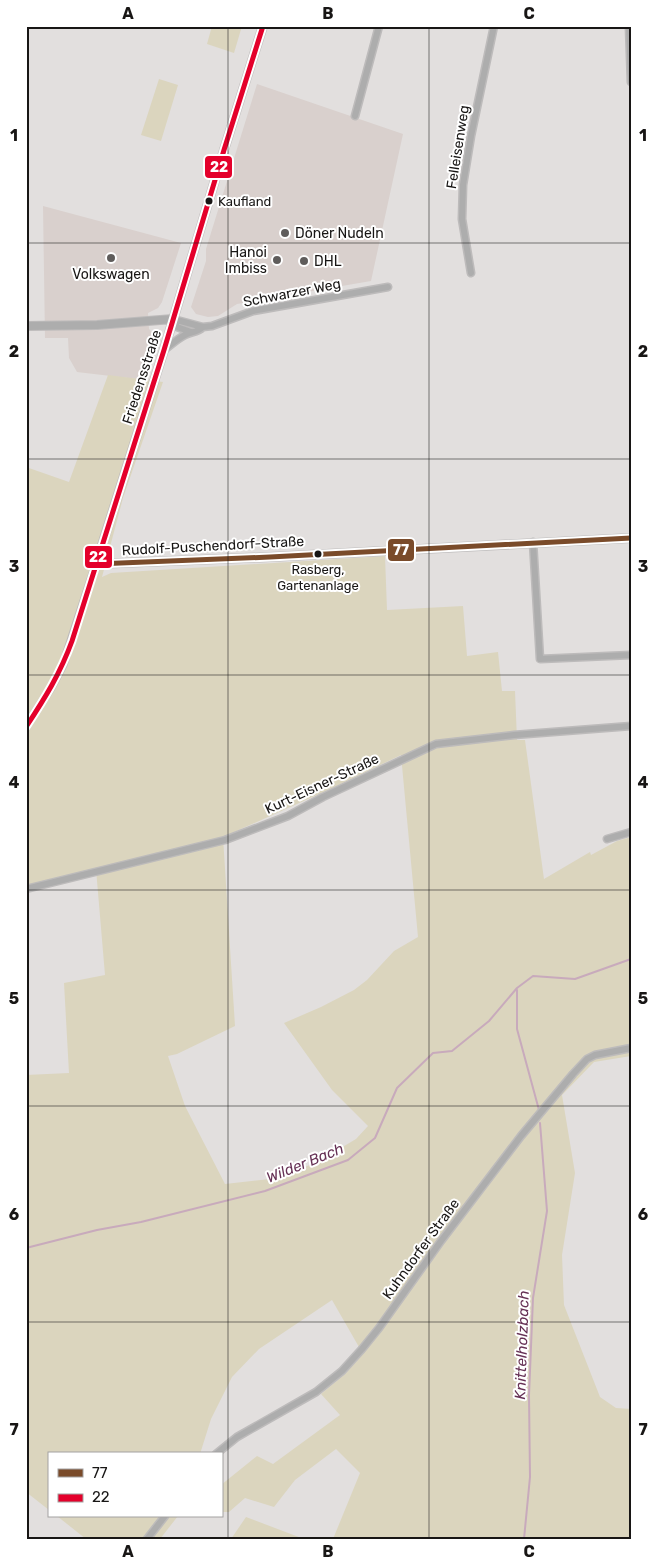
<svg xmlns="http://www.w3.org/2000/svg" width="657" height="1565" font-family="Rubik,sans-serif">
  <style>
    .built { fill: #d9d0cd }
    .green { fill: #dbd5be; fill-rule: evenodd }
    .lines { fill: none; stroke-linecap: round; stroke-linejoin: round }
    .stream { stroke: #c8aabc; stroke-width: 2 }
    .minor-casing { stroke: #bdbbbb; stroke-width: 9 }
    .tertiary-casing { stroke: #bdbbbb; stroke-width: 10 }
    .minor { stroke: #adadad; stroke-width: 6 }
    .tertiary { stroke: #adadad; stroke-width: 8 }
    .bus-1-casing { stroke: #fff; stroke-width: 9 }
    .bus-2-casing { stroke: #fff; stroke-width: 9 }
    .bus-1 { stroke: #7a4b2a; stroke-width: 5 }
    .bus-2 { stroke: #e4002b; stroke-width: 5 }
    .grid { fill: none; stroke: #181615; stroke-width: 1; stroke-opacity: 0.55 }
    .bus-dot { fill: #181615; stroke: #fff; stroke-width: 2 }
    .poi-dot { fill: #5f5c5b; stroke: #fff; stroke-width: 2 }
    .labels { text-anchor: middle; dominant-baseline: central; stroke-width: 4; stroke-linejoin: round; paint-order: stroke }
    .bus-label { font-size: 13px; fill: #181615; stroke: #fff; text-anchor: start }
    .street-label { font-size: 14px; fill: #181615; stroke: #fff }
    .poi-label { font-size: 14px; fill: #181615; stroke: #fff; text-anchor: start }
    .water-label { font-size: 15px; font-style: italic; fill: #663155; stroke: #fff }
    .line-badge { stroke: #fff; stroke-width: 2 }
    .badge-label { font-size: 14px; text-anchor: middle; font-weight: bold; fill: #fff }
    .neatline { fill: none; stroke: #181615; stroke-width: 2 }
    .grid-label { font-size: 16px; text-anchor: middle; font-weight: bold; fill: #181615 }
  </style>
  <rect width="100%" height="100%" fill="#e2dfde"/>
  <path class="built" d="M257 84 403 134 371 281 237 304 218 316 208 317 196 314 191 307 206 261V249Z
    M43 206 181 243 162 302 158 308 148 313 149 329 154 334 145 380 77 372 69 358 68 338H45Z"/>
  <path class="green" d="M212 26H242L234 53 207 44Z
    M159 79 178 85 161 141 141 135Z
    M108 375 163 382 123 498 102 577 111 573 385 556 387 610 463 606 467 656 498 652 502 691H515L517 740H525L544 879 590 852 591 855 617 841 631 837V1056L594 1062 562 1095 575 1173 562 1255 564 1305 600 1397 616 1408 631 1409V1539H333L360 1473 336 1449 295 1480 274 1507 245 1498 229 1512H221V1485L257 1456 273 1464 340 1415 321 1394 345 1374 363 1354 332 1300 259 1349 232 1377 211 1419 200 1454H49V1510L26 1492V1075L69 1073 64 983 105 975 96 869 26 886V467L69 482ZM401 755 418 937 394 951 367 980 354 990 321 1007 284 1023 332 1090 368 1126 356 1139 319 1161 279 1178 225 1184 185 1106 168 1056 177 1054 235 1026 223 837 326 791Z
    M57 1516H178L160 1539H86Z
    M246 1517 304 1539H231Z"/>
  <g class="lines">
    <path class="stream" d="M517 990V1029L539 1110
      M26 1248 97 1230 141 1222 265 1191 348 1160 375 1138 397 1088 433 1053 452 1051 489 1021 517 988 533 976 575 979 631 959
      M524 1539 530 1477 529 1395 533 1298 547 1211 540 1123"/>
    <defs>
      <path id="minor" d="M629 26 631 82
        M355 116 379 26
        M471 273 462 219 463 185 471 136 494 26
        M173 319 203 327 212 326 253 311 388 287
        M173 319 177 327 191 332
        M164 350C171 345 177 339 185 335 191 332 198 332 203 327
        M533 542 540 659 631 655
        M26 727 52 686 63 665 96 564
        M607 839 631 832
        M26 889 225 840 288 816 323 797 436 744 514 735 631 726
        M216 1454 237 1437 316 1392 342 1371 362 1349 379 1328 441 1241 521 1136 573 1074 587 1059 595 1055 631 1048
        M147 1539 165 1516"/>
      <path id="tertiary" d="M263 26 224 150 164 350 96 564 270 557 631 538
        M26 326 97 325 173 319"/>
    </defs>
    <use href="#minor" class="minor-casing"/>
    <use href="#tertiary" class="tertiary-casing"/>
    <use href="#minor" class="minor"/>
    <use href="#tertiary" class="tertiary"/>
    <defs>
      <path id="bus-1" d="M96 564 270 557 631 538"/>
      <path id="bus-2" d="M26 727C45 698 60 674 72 641L164 350 224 150 263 26"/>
    </defs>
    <use href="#bus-1" class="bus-1-casing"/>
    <use href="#bus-2" class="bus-2-casing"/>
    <use href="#bus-1" class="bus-1"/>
    <use href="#bus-2" class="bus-2"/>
  </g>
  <path class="grid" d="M228 26V1539M429 26V1539M26 243H631M26 459H631M26 675H631M26 890H631M26 1106H631M26 1322H631"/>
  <g class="bus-dot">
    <circle cx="209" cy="201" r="4.5"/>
    <circle cx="318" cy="554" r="4.5"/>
  </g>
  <g class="poi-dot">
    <circle cx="285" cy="233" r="5"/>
    <circle cx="111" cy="258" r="5"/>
    <circle cx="277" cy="260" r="5"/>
    <circle cx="304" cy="261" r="5"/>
  </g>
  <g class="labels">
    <g class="bus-label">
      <text x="218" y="201">Kaufland</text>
      <text x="318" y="569" text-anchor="middle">Rasberg,<tspan x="318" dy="16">Gartenanlage</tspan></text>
    </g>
    <g class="street-label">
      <text transform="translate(458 147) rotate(-81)">Felleisenweg</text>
      <text transform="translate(292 293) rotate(-11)">Schwarzer Weg</text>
      <text transform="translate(142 377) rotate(-72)">Friedensstraße</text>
      <text transform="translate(213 546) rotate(-3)">Rudolf-Puschendorf-Straße</text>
      <text transform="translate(322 784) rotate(-25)">Kurt-Eisner-Straße</text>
      <text transform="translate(421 1249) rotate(-54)">Kuhndorfer Straße</text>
    </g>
    <g class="poi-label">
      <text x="295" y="233">Döner Nudeln</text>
      <text x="267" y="252" text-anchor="end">Hanoi<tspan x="267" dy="16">Imbiss</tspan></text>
      <text x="314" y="261">DHL</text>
      <text x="111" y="274" text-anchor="middle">Volkswagen</text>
    </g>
    <g class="water-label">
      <text transform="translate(305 1163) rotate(-22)">Wilder Bach</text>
      <text transform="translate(522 1345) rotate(-88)">Knittelholzbach</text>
    </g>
  </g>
  <g class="line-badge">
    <rect x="204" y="155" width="29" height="24" rx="5" fill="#e4002b"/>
    <rect x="387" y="538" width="28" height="24" rx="5" fill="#7a4b2a"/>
    <rect x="84" y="545" width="29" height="24" rx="5" fill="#e4002b"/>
  </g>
  <g class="badge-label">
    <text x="219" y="172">22</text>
    <text x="401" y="555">77</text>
    <text x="98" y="562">22</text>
  </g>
  <rect width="657" height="1565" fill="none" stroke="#ffffff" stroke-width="55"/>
  <rect x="48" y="1452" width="175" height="65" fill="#ffffff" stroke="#a3a2a1"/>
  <rect x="58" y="1469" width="25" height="8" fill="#7a4b2a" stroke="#a3a2a1"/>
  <text x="92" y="1478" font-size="15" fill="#181615">77</text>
  <rect x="58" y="1494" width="25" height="8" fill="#e4002b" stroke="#a3a2a1"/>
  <text x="92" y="1502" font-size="15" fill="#181615">22</text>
  <rect x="28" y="28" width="602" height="1510" class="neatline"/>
  <g class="grid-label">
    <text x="128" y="19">A</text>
    <text x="328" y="19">B</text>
    <text x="529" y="19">C</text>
    <text x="14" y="141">1</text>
    <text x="643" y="141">1</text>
    <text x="14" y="357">2</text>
    <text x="643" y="357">2</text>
    <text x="14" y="572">3</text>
    <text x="643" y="572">3</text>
    <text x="14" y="788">4</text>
    <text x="643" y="788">4</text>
    <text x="14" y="1004">5</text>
    <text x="643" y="1004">5</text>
    <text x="14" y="1220">6</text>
    <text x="643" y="1220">6</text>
    <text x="14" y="1435">7</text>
    <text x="643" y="1435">7</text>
    <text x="128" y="1557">A</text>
    <text x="328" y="1557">B</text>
    <text x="529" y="1557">C</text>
  </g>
</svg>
